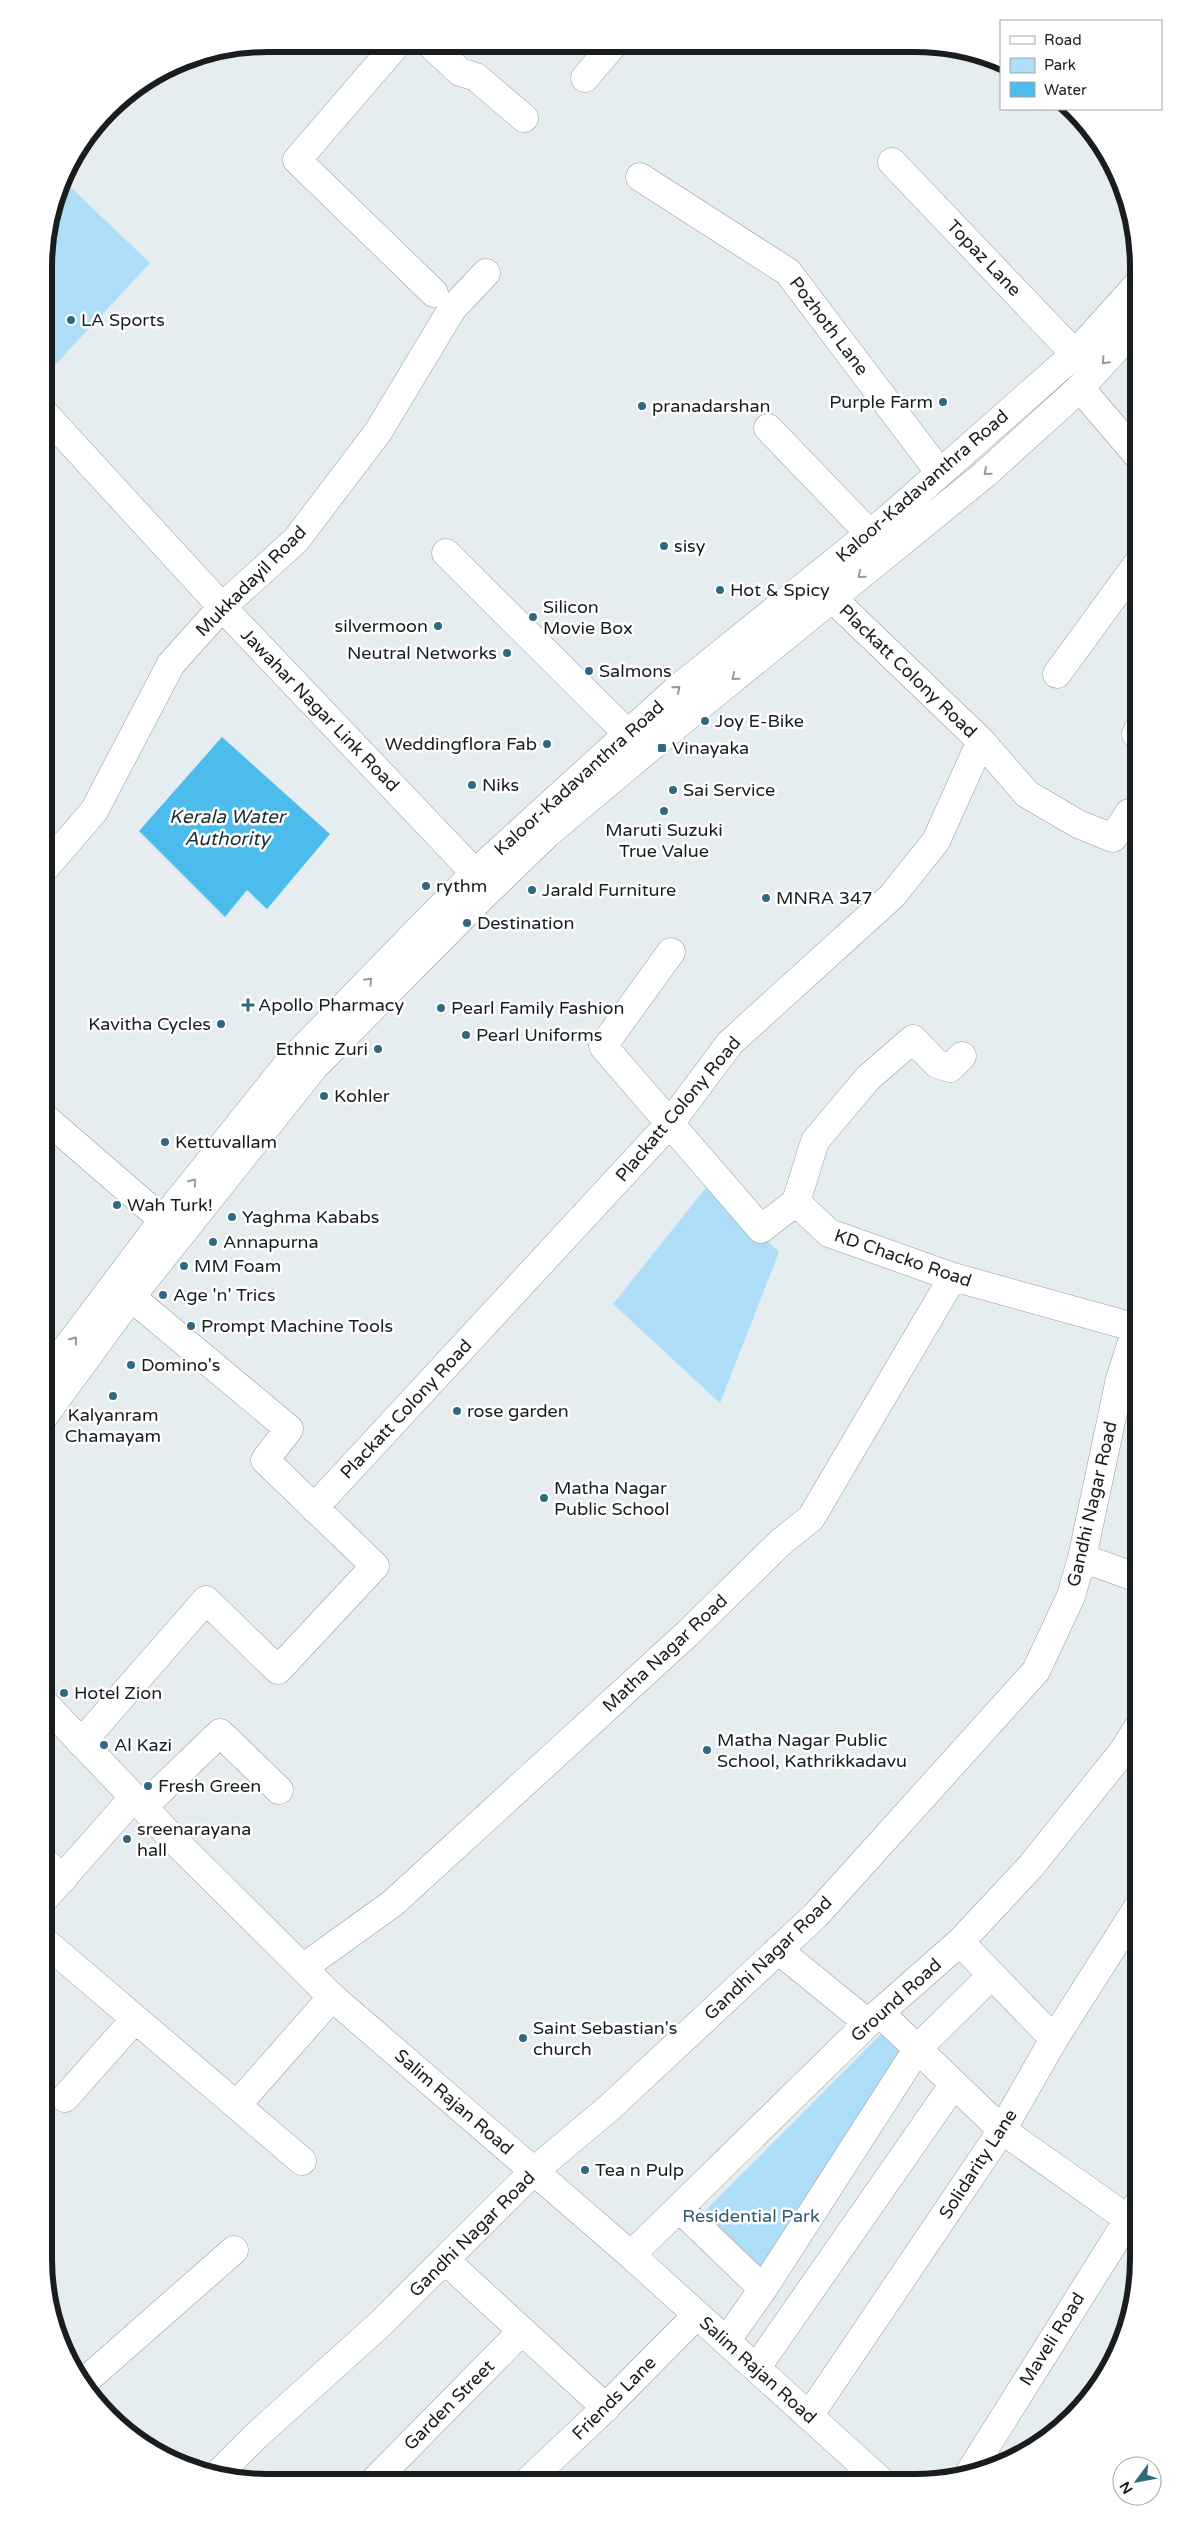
<svg xmlns="http://www.w3.org/2000/svg" width="1182" height="2526" font-family="'Varela Round',sans-serif">
  <style>
    .green { fill: #aedef7 }
    .water { fill: #4cbced }
    .lines { fill: none; stroke-linecap: round; stroke-linejoin: round }
    .minor-casing { stroke: #959a9d; stroke-width: 29 }
    .major-casing { stroke: #959a9d; stroke-width: 29 }
    .minor { stroke: #fff; stroke-width: 28 }
    .major { stroke: #fff; stroke-width: 28 }
    .oneway { stroke: #98999a }
    .poi-dot { fill: #2f6881; stroke: #fff; stroke-width: 2 }
    .labels { text-anchor: middle; dominant-baseline: central; stroke-width: 5; stroke-linejoin: round; paint-order: stroke }
    .street-label { font-size: 18px; fill: #1a1d1e; stroke: #fff }
    .poi-label { font-size: 18px; fill: #1a1d1e; stroke: #fff; text-anchor: start }
    .park-label { font-size: 18px; fill: #2e5c71; stroke: #fff }
    .water-label { font-size: 19px; font-style: italic; fill: #1a2e37; stroke: #fff }
    .rim { fill: none; stroke: #1a1d1e; stroke-width: 6 }
  </style>
  <rect width="100%" height="100%" fill="#e6edf0"/>
  <path class="green" d="M64 181 150 263 44 377V253Z
    M708 1185 779 1252 720 1403 613 1304Z
    M886 2029 905 2048 758 2271 699 2217Z"/>
  <path class="water" d="M222 737 330 834 267 909 247 890 225 917 139 831Z"/>
  <g class="lines">
    <defs>
      <path id="minor" d="M396 45 297 160 434 293
        M431 45 460 72 476 77 524 118
        M585 78 612 46
        M892 162 1075 354
        M640 177 788 272 940 473
        M1080 388 1138 456
        M44 413 222 607 475 873
        M768 428 870 534
        M446 553 628 734
        M832 598 981 741 1027 794 1078 824 1113 838 1129 813 1138 818
        M1057 674 1138 563
        M1136 734 1138 730
        M44 869 94 811 171 664 222 607 296 540 378 432 452 309 486 273
        M671 952 603 1046 761 1229 796 1202
        M962 1056 950 1068 937 1064 913 1039 868 1078 815 1141 796 1202 829 1233 953 1277 1137 1328
        M44 1117 163 1220
        M314 1508 671 1122 730 1043 892 896 936 841 981 741
        M1082 1558 1138 1578
        M81 1743 206 1600 278 1670 375 1566 265 1460 289 1429 131 1297
        M143 1807 220 1733 279 1790
        M44 1861 63 1879
        M44 1899 134 1797
        M44 1941 302 2161
        M960 1942 1054 2039
        M778 1950 868 2023
        M304 1967 393 1903 687 1634 781 1542 811 1518 953 1277
        M880 2013 1002 2130 1128 2219
        M65 2098 135 2019
        M237 2105 332 1997
        M680 2209 763 2289
        M631 2255 868 2023 960 1942 1031 1866 1124 1750 1138 1727
        M445 2260 606 2408
        M726 2341 763 2289 918 2048 991 1976
        M757 2367 954 2084
        M84 2382 234 2250
        M809 2416 1002 2130 1054 2039 1138 1907
        M217 2475 257 2435 378 2326 534 2171 609 2108 816 1915 1036 1671 1071 1596 1082 1558 1120 1379 1138 1323
        M968 2475 1138 2204
        M376 2479 522 2331
        M529 2480 596 2417 697 2315"/>
      <path id="major" d="M44 1378 163 1220 287 1065 435 913 475 873 676 690 889 518 1075 354 1138 284
        M44 1416 131 1297 314 1067 484 895 547 834 701 705 985 474 1080 388 1138 325
        M44 1703 182 1848 332 1997 631 2255 882 2482"/>
    </defs>
    <use href="#minor" class="minor-casing"/>
    <use href="#major" class="major-casing"/>
    <use href="#minor" class="minor"/>
    <use href="#major" class="major"/>
  </g>
  <defs><path id="oneway-chevron" d="M-2-3.5L2.5 0L-2 3.5" fill="none" stroke-width="1.6" stroke-linecap="round" stroke-linejoin="round" transform="scale(1.25)"/></defs>
  <g class="oneway">
    <use href="#oneway-chevron" transform="translate(1105 361) rotate(133)"/>
    <use href="#oneway-chevron" transform="translate(987 472) rotate(139)"/>
    <use href="#oneway-chevron" transform="translate(861 575) rotate(141)"/>
    <use href="#oneway-chevron" transform="translate(735 677) rotate(141)"/>
    <use href="#oneway-chevron" transform="translate(677 689) rotate(-40)"/>
    <use href="#oneway-chevron" transform="translate(369 981) rotate(-46)"/>
    <use href="#oneway-chevron" transform="translate(193 1182) rotate(-51)"/>
    <use href="#oneway-chevron" transform="translate(74 1340) rotate(-52)"/>
  </g>
  <g class="poi-dot">
    <circle cx="71" cy="320" r="5"/>
    <circle cx="943" cy="402" r="5"/>
    <circle cx="642" cy="406" r="5"/>
    <circle cx="664" cy="546" r="5"/>
    <circle cx="720" cy="590" r="5"/>
    <circle cx="533" cy="617" r="5"/>
    <circle cx="438" cy="626" r="5"/>
    <circle cx="507" cy="653" r="5"/>
    <circle cx="589" cy="671" r="5"/>
    <circle cx="705" cy="721" r="5"/>
    <circle cx="547" cy="744" r="5"/>
    <rect x="657" y="743" width="10" height="10" rx="2.5"/>
    <circle cx="472" cy="785" r="5"/>
    <circle cx="673" cy="790" r="5"/>
    <circle cx="664" cy="811" r="5"/>
    <circle cx="426" cy="886" r="5"/>
    <circle cx="532" cy="890" r="5"/>
    <circle cx="766" cy="898" r="5"/>
    <circle cx="467" cy="923" r="5"/>
    <path d="M245.5 997.5h5v5h5v5h-5v5h-5v-5h-5v-5h5z"/>
    <circle cx="441" cy="1008" r="5"/>
    <circle cx="221" cy="1024" r="5"/>
    <circle cx="466" cy="1035" r="5"/>
    <circle cx="378" cy="1049" r="5"/>
    <circle cx="324" cy="1096" r="5"/>
    <circle cx="165" cy="1142" r="5"/>
    <circle cx="117" cy="1205" r="5"/>
    <circle cx="232" cy="1217" r="5"/>
    <circle cx="213" cy="1242" r="5"/>
    <circle cx="184" cy="1266" r="5"/>
    <circle cx="163" cy="1295" r="5"/>
    <circle cx="191" cy="1326" r="5"/>
    <circle cx="131" cy="1365" r="5"/>
    <circle cx="113" cy="1396" r="5"/>
    <circle cx="457" cy="1411" r="5"/>
    <circle cx="544" cy="1498" r="5"/>
    <circle cx="64" cy="1693" r="5"/>
    <circle cx="104" cy="1745" r="5"/>
    <circle cx="707" cy="1750" r="5"/>
    <circle cx="148" cy="1786" r="5"/>
    <circle cx="127" cy="1839" r="5"/>
    <circle cx="523" cy="2038" r="5"/>
    <circle cx="585" cy="2170" r="5"/>
  </g>
  <g class="labels">
    <g class="street-label">
      <text transform="translate(984 258) rotate(46)">Topaz Lane</text>
      <text transform="translate(829 326) rotate(53)">Pozhoth Lane</text>
      <text transform="translate(922 486) rotate(-41)">Kaloor-Kadavanthra Road</text>
      <text transform="translate(251 581) rotate(-45)">Mukkadayil Road</text>
      <text transform="translate(908 671) rotate(44)">Plackatt Colony Road</text>
      <text transform="translate(320 710) rotate(46)">Jawahar Nagar Link Road</text>
      <text transform="translate(579 778) rotate(-42)">Kaloor-Kadavanthra Road</text>
      <text transform="translate(678 1109) rotate(-50)">Plackatt Colony Road</text>
      <text transform="translate(903 1258) rotate(19)">KD Chacko Road</text>
      <text transform="translate(406 1409) rotate(-47)">Plackatt Colony Road</text>
      <text transform="translate(1092 1504) rotate(-77)">Gandhi Nagar Road</text>
      <text transform="translate(665 1653) rotate(-43)">Matha Nagar Road</text>
      <text transform="translate(768 1958) rotate(-44)">Gandhi Nagar Road</text>
      <text transform="translate(896 2000) rotate(-42)">Ground Road</text>
      <text transform="translate(454 2102) rotate(41)">Salim Rajan Road</text>
      <text transform="translate(978 2164) rotate(-57)">Solidarity Lane</text>
      <text transform="translate(472 2234) rotate(-45)">Gandhi Nagar Road</text>
      <text transform="translate(1052 2339) rotate(-58)">Maveli Road</text>
      <text transform="translate(758 2370) rotate(42)">Salim Rajan Road</text>
      <text transform="translate(614 2398) rotate(-45)">Friends Lane</text>
      <text transform="translate(449 2405) rotate(-45)">Garden Street</text>
    </g>
    <g class="poi-label">
      <text x="81" y="320">LA Sports</text>
      <text x="933" y="402" text-anchor="end">Purple Farm</text>
      <text x="652" y="406">pranadarshan</text>
      <text x="674" y="546">sisy</text>
      <text x="730" y="590">Hot &amp; Spicy</text>
      <text x="543" y="607">Silicon<tspan x="543" dy="21">Movie Box</tspan></text>
      <text x="428" y="626" text-anchor="end">silvermoon</text>
      <text x="497" y="653" text-anchor="end">Neutral Networks</text>
      <text x="599" y="671">Salmons</text>
      <text x="715" y="721">Joy E-Bike</text>
      <text x="537" y="744" text-anchor="end">Weddingflora Fab</text>
      <text x="672" y="748">Vinayaka</text>
      <text x="482" y="785">Niks</text>
      <text x="683" y="790">Sai Service</text>
      <text x="664" y="830" text-anchor="middle">Maruti Suzuki<tspan x="664" dy="21">True Value</tspan></text>
      <text x="436" y="886">rythm</text>
      <text x="542" y="890">Jarald Furniture</text>
      <text x="776" y="898">MNRA 347</text>
      <text x="477" y="923">Destination</text>
      <text x="258" y="1005">Apollo Pharmacy</text>
      <text x="451" y="1008">Pearl Family Fashion</text>
      <text x="211" y="1024" text-anchor="end">Kavitha Cycles</text>
      <text x="476" y="1035">Pearl Uniforms</text>
      <text x="368" y="1049" text-anchor="end">Ethnic Zuri</text>
      <text x="334" y="1096">Kohler</text>
      <text x="175" y="1142">Kettuvallam</text>
      <text x="127" y="1205">Wah Turk!</text>
      <text x="242" y="1217">Yaghma Kababs</text>
      <text x="223" y="1242">Annapurna</text>
      <text x="194" y="1266">MM Foam</text>
      <text x="173" y="1295">Age 'n' Trics</text>
      <text x="201" y="1326">Prompt Machine Tools</text>
      <text x="141" y="1365">Domino's</text>
      <text x="467" y="1411">rose garden</text>
      <text x="113" y="1415" text-anchor="middle">Kalyanram<tspan x="113" dy="21">Chamayam</tspan></text>
      <text x="554" y="1488">Matha Nagar<tspan x="554" dy="21">Public School</tspan></text>
      <text x="74" y="1693">Hotel Zion</text>
      <text x="717" y="1740">Matha Nagar Public<tspan x="717" dy="21">School, Kathrikkadavu</tspan></text>
      <text x="114" y="1745">Al Kazi</text>
      <text x="158" y="1786">Fresh Green</text>
      <text x="137" y="1829">sreenarayana<tspan x="137" dy="21">hall</tspan></text>
      <text x="533" y="2028">Saint Sebastian's<tspan x="533" dy="21">church</tspan></text>
      <text x="595" y="2170">Tea n Pulp</text>
    </g>
    <g class="park-label">
      <text x="751" y="2216">Residential Park</text>
    </g>
    <g class="water-label">
      <text x="227" y="817">Kerala Water<tspan x="227" dy="22">Authority</tspan></text>
    </g>
  </g>
  <path d="M0 0H1182V2526H0ZM267 52H915A215 215 0 0 1 1130 267V2259A215 215 0 0 1 915 2474H267A215 215 0 0 1 52 2259V267A215 215 0 0 1 267 52Z" fill="#fff" fill-rule="evenodd"/>
  <path class="rim" d="M267 52H915A215 215 0 0 1 1130 267V2259A215 215 0 0 1 915 2474H267A215 215 0 0 1 52 2259V267A215 215 0 0 1 267 52Z"/>
  <rect x="1000" y="20" width="162" height="90" fill="#ffffff" stroke="#a3a5a5"/>
  <rect x="1010" y="36" width="25" height="8" fill="#ffffff" stroke="#a3a5a5"/>
  <text x="1044" y="45" font-size="15" fill="#1a1d1e">Road</text>
  <rect x="1010" y="58" width="25" height="15" fill="#aedef7" stroke="#a3a5a5"/>
  <text x="1044" y="70" font-size="15" fill="#1a1d1e">Park</text>
  <rect x="1010" y="82" width="25" height="15" fill="#4cbced" stroke="#a3a5a5"/>
  <text x="1044" y="95" font-size="15" fill="#1a1d1e">Water</text>
  <g transform="translate(1137 2481) rotate(238)"><circle r="24" fill="#ffffff" stroke="#a3a5a5"/>
  <path d="M0-4L9 19L0 12L-9 19Z" fill="#2f6881"/>
  <text y="-8" font-size="14" font-weight="bold" text-anchor="middle" fill="#1a1d1e">N</text>
  </g>
</svg>
